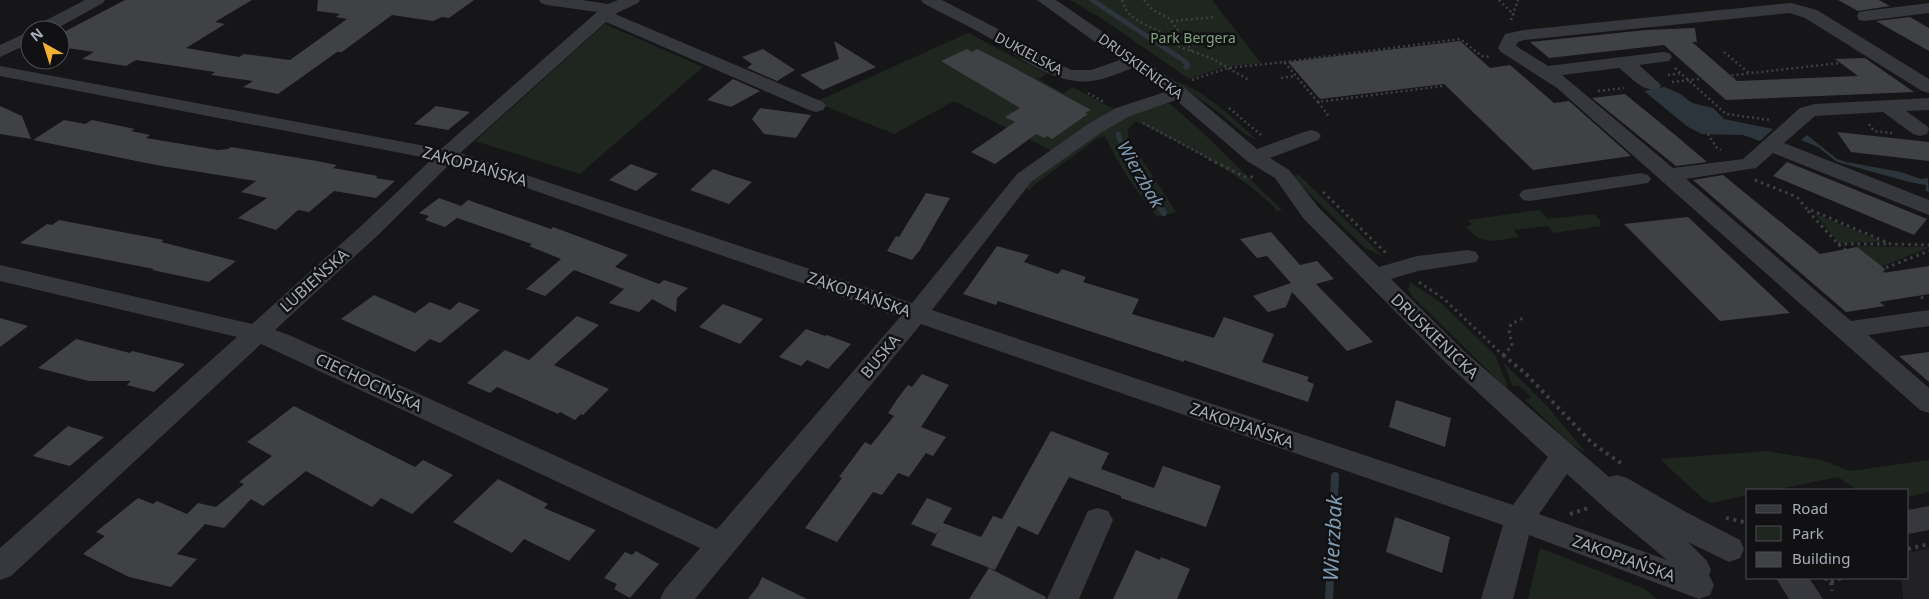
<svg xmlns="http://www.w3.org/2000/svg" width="1929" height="599" font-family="'Noto Sans',sans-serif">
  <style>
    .built { fill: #222225 }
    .green { fill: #1e261f }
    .water { fill: #2c353c }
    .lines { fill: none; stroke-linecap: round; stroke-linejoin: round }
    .stream-far2 { stroke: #2c353c; stroke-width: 5 }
    .stream-far1 { stroke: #2c353c; stroke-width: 6 }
    .stream { stroke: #2c353c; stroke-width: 8 }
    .building { fill: #404145 }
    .path-far2 { stroke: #3d3f44; stroke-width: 2.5; stroke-dasharray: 2 3; stroke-linecap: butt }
    .path-far1 { stroke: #3d3f44; stroke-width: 3; stroke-dasharray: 2.5 4; stroke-linecap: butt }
    .path { stroke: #3d3f44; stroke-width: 4; stroke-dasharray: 3 4.5; stroke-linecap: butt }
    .minor { fill: #37383d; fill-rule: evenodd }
    .labels { text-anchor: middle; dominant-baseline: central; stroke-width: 5; stroke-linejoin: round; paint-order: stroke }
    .far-park-label { font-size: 14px; fill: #7fa381; stroke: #111113 }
    .far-street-label { font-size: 14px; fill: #a8adb8; stroke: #111113 }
    .street-label { font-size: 16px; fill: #a8adb8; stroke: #111113 }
    .water-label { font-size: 18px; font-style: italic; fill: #7f9bb3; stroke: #111113 }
    .near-water-label { font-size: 21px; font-style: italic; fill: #7f9bb3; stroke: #111113 }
  </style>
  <rect width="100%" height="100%" fill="#161618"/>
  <path class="built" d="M1929 548V599H1903L1901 578H1908V553Z"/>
  <path class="green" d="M1070 0H1212L1261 63 1224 67 1189 79 1101 18Z
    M605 24 703 67 580 174 475 141Z
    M968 33 1047 74 1038 79 1063 93 1073 87 1114 109 1052 151 954 101 894 134 815 102Z
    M1174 81C1201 87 1236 121 1257 140L1246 135 1217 111Z
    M1166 103 1170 104 1200 130 1282 210 1276 211 1275 208C1236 169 1184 146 1136 121 1129 127 1126 130 1129 139L1176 212 1157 217C1136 189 1120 169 1105 136L1098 138 1031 187V191L1023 186 1126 115Z
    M1299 175 1384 257 1365 248 1291 176Z
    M1539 210 1548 219 1594 214 1600 220 1601 226 1554 233 1548 226 1514 230 1519 237C1496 240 1483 247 1466 227L1472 224 1468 220Z
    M1814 213 1883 242 1839 243Z
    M1856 246 1929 247V248L1877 268Z
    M1410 282 1440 302 1495 355 1508 387 1506 388 1412 296 1408 289Z
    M1503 362 1549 408 1586 453 1570 443 1525 400 1531 397 1518 385 1513 387Z
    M1766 451 1822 460 1850 471 1929 460V492L1908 497V490H1857L1838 477 1774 490H1748V495L1712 503 1702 498 1660 459Z
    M1540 548 1645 589 1657 599H1528Z"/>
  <path class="water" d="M1664 87 1679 93 1692 103 1713 108 1724 119 1773 129 1760 141 1743 135 1702 134 1688 127 1644 91Z
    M1807 135 1837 159 1846 162 1901 172 1921 179 1928 178 1929 192 1926 191V185L1909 182 1837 162 1818 147 1801 140Z"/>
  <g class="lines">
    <path class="stream-far2" d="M1092 0 1183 60 1188 65 1186 67
      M1118 134 1124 152 1129 160"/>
    <path class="stream-far1" d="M1128 159 1164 213"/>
    <path class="stream" d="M1329 599 1335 476"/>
  </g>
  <path class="building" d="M125 0H252L215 22 225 24 186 48 239 57 244 54 290 60 347 19 336 17 340 14 317 11 318 0H474L449 18 442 17 433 21 392 15 342 52H337L278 94 243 87 253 81 211 75 215 72 136 60 126 66 82 59 94 52 60 47V34Z
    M1838 0H1879L1890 6 1858 11Z
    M1910 17 1929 28V51L1876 21Z
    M1695 28 1697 42H1692L1737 81 1858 76 1835 59 1865 58 1914 92 1726 100 1664 45 1549 58 1530 42 1646 30Z
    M834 41 876 67 823 90 800 75 839 59Z
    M1460 41 1490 68 1510 65 1554 103 1569 101 1631 156 1533 170 1444 84 1320 99 1288 62Z
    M763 49 795 70 777 81 747 68 752 64 742 57Z
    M967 49 972 52 977 49 1007 64 1091 110 1085 113 1088 114 1052 139 1047 136 1044 138 1036 134 995 164 971 152 1015 122 1005 117 1020 108 941 61Z
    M733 79 760 91 731 107 707 100Z
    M1625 94 1674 134 1707 162 1676 166 1592 98Z
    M0 106 22 116 31 139 0 134Z
    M436 106 470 112 448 130 414 124Z
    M760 108 811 115 796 138 764 134 752 119Z
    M64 120 85 124 92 120 135 129 131 131 150 135 146 138 218 150 228 149 231 147 311 160 337 165 333 168 378 176 375 178 395 181 376 198 334 191 309 212 298 210 276 230 238 218 267 198 241 192 256 181 156 165 33 140Z
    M1837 132 1929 142V161L1851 152Z
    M1787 162 1797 166 1927 219 1914 235 1773 176Z
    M631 164 658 174 636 191 609 180Z
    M713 169 727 174 752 182 729 204 690 190Z
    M1723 175 1820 254 1857 247 1885 269 1882 273 1929 266V294L1879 302 1885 306 1846 312 1693 180Z
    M926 193 950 198 920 250 912 260 887 251 896 236 899 237Z
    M439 198 461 206 468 200 551 229 553 227 628 255 615 267 659 284 664 280 688 288 677 298 676 312 652 299 639 312 609 303 624 289 574 270 545 296 526 289 561 259 529 246 532 244 457 218 445 227 425 220 429 216 419 213Z
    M1688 217 1790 313 1720 321 1624 224Z
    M59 220 164 240 161 242 236 261 209 282 152 270 154 269 20 243 47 224 52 225Z
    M1271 232 1300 265 1317 261 1334 279 1316 284 1373 342 1347 351 1292 292 1286 307 1268 312 1253 296 1291 283 1267 256 1257 258 1240 239Z
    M997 246 1029 255 1024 262 1058 274 1062 269 1086 277 1083 282 1139 299 1132 314 1214 338 1224 317 1274 334 1262 362 1309 377 1307 381 1314 384 1308 402 1184 360V362L998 301 996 305 963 294Z
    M374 295 415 313 430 302 450 310 459 302 480 310 440 343 430 339 415 352 341 319Z
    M723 304 763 319 740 344 699 327Z
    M577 316 599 325 554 365 609 389 583 415 581 414 575 420 560 412 558 414 497 387 490 393 467 383 505 350 529 360Z
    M0 318 28 326 0 347Z
    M806 329 825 336 827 335 851 344 828 369 807 360 801 366 779 357Z
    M76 339 130 353 132 351 185 364 154 392 127 385 131 381H89L38 368Z
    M1929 352V382L1899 356Z
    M922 374 949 385 921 427 946 437 933 456 926 453 909 477 898 473 882 495 873 492 837 542 805 528 842 478 839 477 865 442 871 445 894 416 888 413 898 398 908 385 912 387Z
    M1396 400 1451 418 1445 447 1389 427Z
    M294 406 415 467 423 460 453 475 412 514 381 498 372 507 306 471 263 506 251 499 224 528 205 524 177 554 197 559 171 587 129 577 83 554 105 536 96 532 138 498 153 504 157 501 187 514 198 503 216 507 244 484 239 482 272 456 247 442Z
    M68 426 104 437 70 466 33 456Z
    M1051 431 1109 453 1101 469 1154 488 1163 466 1221 486 1206 527 1121 498V496L1069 477 1038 535 1018 526 995 570 931 545 940 528 936 534 911 524 927 498 952 508 943 523 981 537 993 516 1002 519Z
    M498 479 548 504 544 508 596 530 569 561 524 539 512 553 453 522Z
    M1395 517 1450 537 1442 573 1386 552Z
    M1136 550 1160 560 1161 557 1190 569 1177 599H1113Z
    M636 551 659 564 630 598 614 589 617 584 604 578 625 552 632 555Z
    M989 568 1046 597 1045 599H969Z
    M762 577 807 599H748L758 586Z"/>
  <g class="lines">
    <path class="path-far2" d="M1122 0 1127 12 1138 21 1161 32 1180 47 1211 58 1249 80
      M1144 0 1153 10 1170 19 1192 51
      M1499 0 1514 15
      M1511 20 1518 0
      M1171 21 1216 17
      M1724 52 1749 73
      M1284 62 1460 39 1482 56 1491 57
      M1675 68 1726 114 1770 120
      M1668 75 1681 73
      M1281 78 1296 76
      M1192 80 1228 68 1284 62 1318 102 1443 86
      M1672 82 1840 63
      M1598 91 1624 88
      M1088 93 1104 102
      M1318 102 1330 118
      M1229 108 1261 135
      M1143 123 1212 160
      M1869 124 1874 131 1892 133
      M1708 134 1716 147 1721 150"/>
    <path class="path-far1" d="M1209 159 1245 177H1253
      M1755 180 1797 197 1806 208 1891 244 1929 245
      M1323 192 1387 254
      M1808 211 1841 247 1926 300
      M1838 244H1888
      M1880 270 1929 251
      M1419 282 1444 299 1505 357
      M1503 355 1512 346 1509 330 1511 324 1523 318"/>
    <path class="path" d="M1503 355 1525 373 1592 443 1622 464
      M1570 514 1588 508
      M1726 518 1748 523
      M1908 549 1929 544
      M1825 578 1831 582 1832 591
      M1831 582 1841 578"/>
    <path class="minor" d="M85 0H105L103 3 54 30H32L35 26Z
      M539 0H582L608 4 618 0H640L638 3 615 14 823 102 826 106 823 110 816 112 809 110 606 22 460 153 912 303 1017 174 1088 124 1116 108 1165 92 1132 68C1115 75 1094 84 1076 81 1043 77 1015 54 988 37 967 25 945 15 923 3L921 0H942L1000 30 1051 61 1072 70H1091L1120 60 1037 0H1056L1186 89 1257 149 1304 132 1311 130 1318 132 1321 136 1318 140 1270 158 1289 170 1319 208 1379 267 1417 256 1468 250 1476 252 1479 257 1476 262 1418 271 1391 279 1465 352 1609 477 1617 475 1627 478 1684 511 1740 540 1744 549 1740 558 1729 562 1688 542 1707 561 1711 570 1709 575 1714 585 1710 595 1699 599 1529 535 1513 599H1481L1503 525 921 324 695 599H660L665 589 700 548 261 344 11 576 0 580V548L237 337 0 281V265L252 324 361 226 432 159 0 76V66L441 149 597 12 547 5 541 3ZM1176 100 1247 161 1275 178 1303 218 1447 364 1548 457 1513 505 932 310 1031 182 1102 132 1130 116ZM451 163 460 165 900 317 717 529 289 335 275 330 377 236ZM1567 474 1607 510 1667 560 1539 514Z
      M1791 3 1817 10 1929 79V93L1922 91 1805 18 1790 13 1524 40 1518 42 1516 46 1548 66 1663 52 1669 53 1672 57 1669 61 1639 65 1661 85 1659 89C1643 93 1631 77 1619 68L1562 75 1673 168 1743 159 1800 108 1815 104 1929 98V110L1906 111 1927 126 1929 129 1927 134 1920 136 1913 134 1883 112 1815 116 1784 143 1929 200V215L1773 153 1756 168 1686 179 1851 321 1929 310V326L1868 335 1929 388V413L1920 410 1557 88 1501 52 1498 48 1505 34 1524 30Z
      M1929 3V13L1865 21 1859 20 1857 16 1859 12 1865 11Z
      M30 31V43L0 57V45Z
      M1641 173 1648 175 1651 179 1648 183 1530 201 1523 200 1519 195 1523 190 1530 189Z
      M1929 506V530L1908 534V510Z
      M1098 508 1108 511 1113 520 1079 599H1047L1088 511Z
      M1776 578H1809L1823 599H1789Z"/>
  </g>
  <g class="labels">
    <g class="far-park-label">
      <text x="1193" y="37">Park Bergera</text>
    </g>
    <g class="far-street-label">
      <text transform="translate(1029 53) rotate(28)">DUKIELSKA</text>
      <text transform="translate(1141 66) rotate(36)">DRUSKIENICKA</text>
    </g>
    <g class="street-label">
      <text transform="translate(475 166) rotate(16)">ZAKOPIAŃSKA</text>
      <text transform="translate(314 280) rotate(-42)">LUBIEŃSKA</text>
      <text transform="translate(859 294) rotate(19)">ZAKOPIAŃSKA</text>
      <text transform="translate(1435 336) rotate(44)">DRUSKIENICKA</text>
      <text transform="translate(880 356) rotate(-50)">BUSKA</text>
      <text transform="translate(369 382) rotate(25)">CIECHOCIŃSKA</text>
      <text transform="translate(1242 425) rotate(19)">ZAKOPIAŃSKA</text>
      <text transform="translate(1624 558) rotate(20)">ZAKOPIAŃSKA</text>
    </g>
    <g class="water-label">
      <text transform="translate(1141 174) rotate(60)">Wierzbak</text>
    </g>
    <g class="near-water-label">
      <text transform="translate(1332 538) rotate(-87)">Wierzbak</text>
    </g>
  </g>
  <rect x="1746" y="489" width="162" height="90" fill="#111113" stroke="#4d4f55"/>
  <rect x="1756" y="505" width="25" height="8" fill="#37383d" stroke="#4d4f55"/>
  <text x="1792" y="514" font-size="15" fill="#a8adb8">Road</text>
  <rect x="1756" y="526" width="25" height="15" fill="#1e261f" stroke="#4d4f55"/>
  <text x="1792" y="539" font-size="15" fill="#a8adb8">Park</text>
  <rect x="1756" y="552" width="25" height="15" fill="#404145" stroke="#4d4f55"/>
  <text x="1792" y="564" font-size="15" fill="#a8adb8">Building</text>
  <g transform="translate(45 45) rotate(321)"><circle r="24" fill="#111113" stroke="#4d4f55"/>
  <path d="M0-4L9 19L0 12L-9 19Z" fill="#f2b134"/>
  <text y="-8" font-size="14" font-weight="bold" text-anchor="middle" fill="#a8adb8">N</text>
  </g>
</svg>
